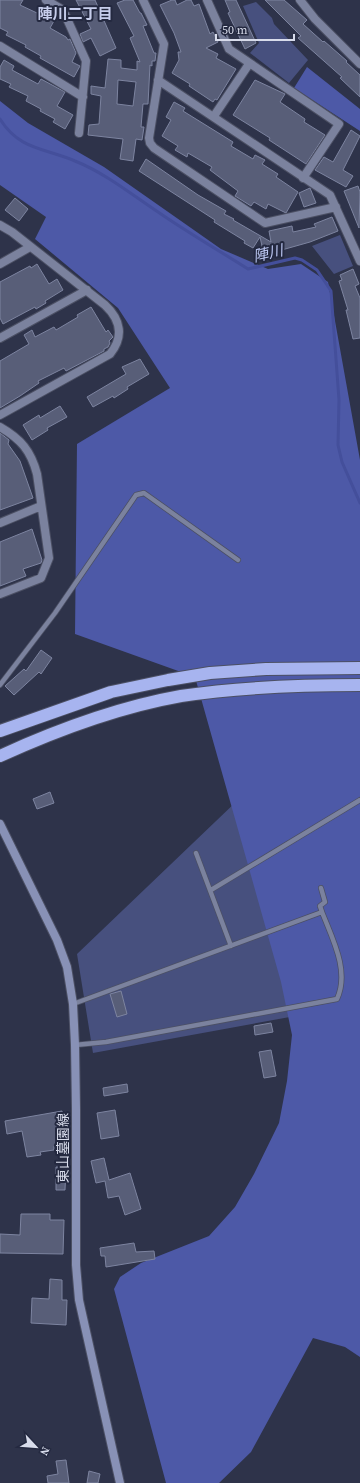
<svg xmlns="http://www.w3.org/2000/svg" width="360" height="1483" font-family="'Source Serif 4','Noto Sans JP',serif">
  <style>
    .green { fill: #47507e }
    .forest { fill: #4d59a7 }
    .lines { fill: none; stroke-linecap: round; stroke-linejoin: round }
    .stream { stroke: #444f9b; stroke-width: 3 }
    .building { fill: #585e78; stroke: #7d84a0; fill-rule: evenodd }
    .lane-casing { stroke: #4c5064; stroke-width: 6 }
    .street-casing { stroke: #4c5064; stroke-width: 10 }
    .secondary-casing { stroke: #4c5064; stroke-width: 10 }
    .highway-casing { stroke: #4c5064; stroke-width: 14 }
    .lane { stroke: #7b829e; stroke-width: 4.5 }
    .street { stroke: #7b829e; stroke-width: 8 }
    .secondary { stroke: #8891b6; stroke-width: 8 }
    .highway { stroke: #a7b4ef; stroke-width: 12 }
    .labels { text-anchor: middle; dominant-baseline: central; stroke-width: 4; stroke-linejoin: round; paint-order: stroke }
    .street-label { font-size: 14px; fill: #d8dceb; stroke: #242940 }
    .neighbourhood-label { font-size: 15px; font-weight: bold; fill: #c6cdeb; stroke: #242940 }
    .water-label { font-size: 15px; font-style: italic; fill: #bdc8f3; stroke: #242940 }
  </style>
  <rect width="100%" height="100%" fill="#2e334a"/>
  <path class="green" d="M256 2 272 18 274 24 308 60 289 83 250 53 259 43 243 6Z
    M340 235 353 266 334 274 312 246Z
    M331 711 360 755 339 1008 93 1053 77 954Z"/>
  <path class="forest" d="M307 67 360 109V131L294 88Z
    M0 101 28 123 104 167 221 249 268 269 301 264 328 282 360 460V1357L345 1347 313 1338 251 1452 219 1483H166L114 1289 120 1277 141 1263 209 1236 235 1207 254 1174 279 1123 287 1081 292 1035 281 982 195 677 75 634 77 444 170 388 118 308 35 239 46 217 0 185Z"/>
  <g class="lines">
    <path class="stream" d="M0 119C19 150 45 148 75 161 105 173 131 194 158 212 187 232 218 250 248 269L295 258 302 260 317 270 331 291 339 400 338 445 342 462 360 503"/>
  </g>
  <path class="building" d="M0 0H23L20 5 54 21 50 28 66 37 68 40 70 39 76 53 72 62 80 66 74 77 40 58 41 56 25 47 26 45 6 35 8 32 0 28Z
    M76 0H95L116 48 100 56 91 38 83 42 80 34 91 29Z
    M125 0H133L140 13H141L147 25 143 26 154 53H156L155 61H152V66L150 65 148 104H143L141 127H144L142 140 136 139 133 161 120 159 123 139 88 135 89 125 99 124 101 96 91 94V86L105 88 108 59 121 60V68L137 70V61L140 62 130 38 134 36 117 3ZM118 80 136 82 133 106 117 104Z
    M172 0H175L177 5 187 0H191L194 6 199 4 210 34 213 32 218 42 206 48 218 54 216 58 236 69 217 100 215 99 213 102 189 86 190 84 172 73 179 60 178 52H181L174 33 160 5Z
    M225 0H236L256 43 245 49 228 13 230 12Z
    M265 0H284L307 20 303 24 323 42 324 41 347 61 346 62 360 75V97L340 78 342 77 298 38 301 36Z
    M4 60 14 66 12 70 38 84 41 79 65 92 57 106 73 115 65 129 53 122 55 119 40 111 41 109 26 101 28 96 9 87 11 84 0 79V67Z
    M255 80 285 94 280 102 305 119 304 122 325 135 306 164 269 140 270 138 233 115Z
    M174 102 185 108 183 111 233 142 231 146 253 159 255 155 265 160 262 164 278 174 276 177 298 192 286 213 268 204 266 209 254 202 251 206 235 196 238 191 210 170 212 167 188 153 187 157 175 150 178 146 162 136 171 120 166 117Z
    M351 130 360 136 343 170 353 176 346 187 315 170 324 157 333 162Z
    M146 159 198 195 226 211 224 214 234 219 233 220 271 242 269 231 292 226 293 232 316 227 314 224 332 217 338 231 310 242 264 255 260 237 253 248 244 243 245 241 214 222 215 220 139 171Z
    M358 186 360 192 359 228 344 191Z
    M310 188 316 203 304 207 299 193Z
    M15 198 28 209 19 221 5 210Z
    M37 264 49 284 57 279 63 290 45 301 46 303 36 309 35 307 3 324 0 318V282L30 266 31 268Z
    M353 269 359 284 355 286 360 298V338L353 339 346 310H348L339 281 342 280 340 275Z
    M91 307 106 332 108 330 113 337 109 341 110 343 108 347 104 349V351L66 371 64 368 38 381 39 383 20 396 0 408V361L29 344 24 335 32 330 35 337 54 327 56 330 78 317 77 315Z
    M140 359 149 374 127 387 128 389 114 398 113 396 93 407 87 397 126 374 122 367Z
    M60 406 67 417 47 428 48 430 32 440 23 425 39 415 40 418Z
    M0 433 9 440 8 444 20 461 33 498 0 510Z
    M32 529 42 560 41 563 23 569 26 576 0 586V542Z
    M41 650 52 658 41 674 39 672 14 695 5 686 24 669 26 671Z
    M50 792 54 803 37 809 33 799Z
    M121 991 127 1014 117 1017 110 994Z
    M271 1023 273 1032 255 1035 254 1026Z
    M271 1050 276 1076 264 1078 259 1052Z
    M127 1084 128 1092 104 1096 103 1088Z
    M115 1110 119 1136 101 1139 97 1113Z
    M62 1111 64 1124 60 1125 63 1144 54 1146V1150L40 1152 41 1155 27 1157 22 1131 7 1134 5 1121Z
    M104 1158 109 1180 130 1173 141 1209 125 1215 119 1196 108 1198 105 1181 96 1183 91 1161Z
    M56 1167H66L65 1190H56Z
    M21 1214H50V1220H64L63 1254 0 1253V1234L20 1235Z
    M134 1243 136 1252 154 1251 155 1259 106 1267 105 1256H101L100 1248Z
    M50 1279 62 1280V1300H67L66 1325 31 1323 32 1298 49 1299Z
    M66 1460 69 1483H48L47 1476 58 1474 56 1461Z
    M89 1471 100 1474 98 1483H87Z"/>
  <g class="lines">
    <defs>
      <path id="lane" d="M0 685 55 613 136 495 144 493 238 560
        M196 853 231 946
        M211 890 360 800
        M73 1004 322 912 320 906 325 902 321 888
        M75 1045 106 1042 337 999C350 971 332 938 322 912"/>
      <path id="street" d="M46 0 63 10 86 61 79 133
        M143 0 164 44 149 138 150 143 154 148 265 223 336 207
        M207 0 229 49 339 124 303 178
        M300 0 315 19 360 64
        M0 46 83 97
        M158 80 330 195 360 261
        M214 116 249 64
        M0 225 12 232 105 305C121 320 124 337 110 354L0 415
        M0 264 30 247
        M0 338 87 290
        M0 427C21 439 31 451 37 474L49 558 41 578 0 594
        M0 523 41 506"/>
      <path id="secondary" d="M0 824 57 940 67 967 73 1004 75 1045 76 1109V1265L79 1300 120 1483"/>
      <path id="highway" d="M0 731 111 692 168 680 210 673 266 669 360 668
        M0 756C57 730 119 707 181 696 241 687 300 685 360 685"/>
    </defs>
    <use href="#lane" class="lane-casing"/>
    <use href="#street" class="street-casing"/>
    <use href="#secondary" class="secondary-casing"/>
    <use href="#highway" class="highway-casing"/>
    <use href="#lane" class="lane"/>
    <use href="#street" class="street"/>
    <use href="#secondary" class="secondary"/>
    <use href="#highway" class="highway"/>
  </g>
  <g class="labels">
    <g class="street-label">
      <text transform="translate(63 1148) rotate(-90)">東山墓園線</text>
    </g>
    <g class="neighbourhood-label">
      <text x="75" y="13">陣川二丁目</text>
    </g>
    <g class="water-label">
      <text transform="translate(268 253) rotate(-13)">陣川</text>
    </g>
  </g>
  <g transform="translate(36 1447) rotate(116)" stroke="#242940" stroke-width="3" paint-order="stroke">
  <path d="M0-3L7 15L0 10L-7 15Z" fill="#d8dceb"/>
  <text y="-6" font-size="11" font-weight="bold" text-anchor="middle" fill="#d8dceb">N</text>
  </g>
  <path d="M216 34v6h78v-6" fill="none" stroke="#d8dceb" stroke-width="2"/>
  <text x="222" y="34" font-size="12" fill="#d8dceb" stroke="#242940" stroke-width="3" paint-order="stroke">50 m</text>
</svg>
